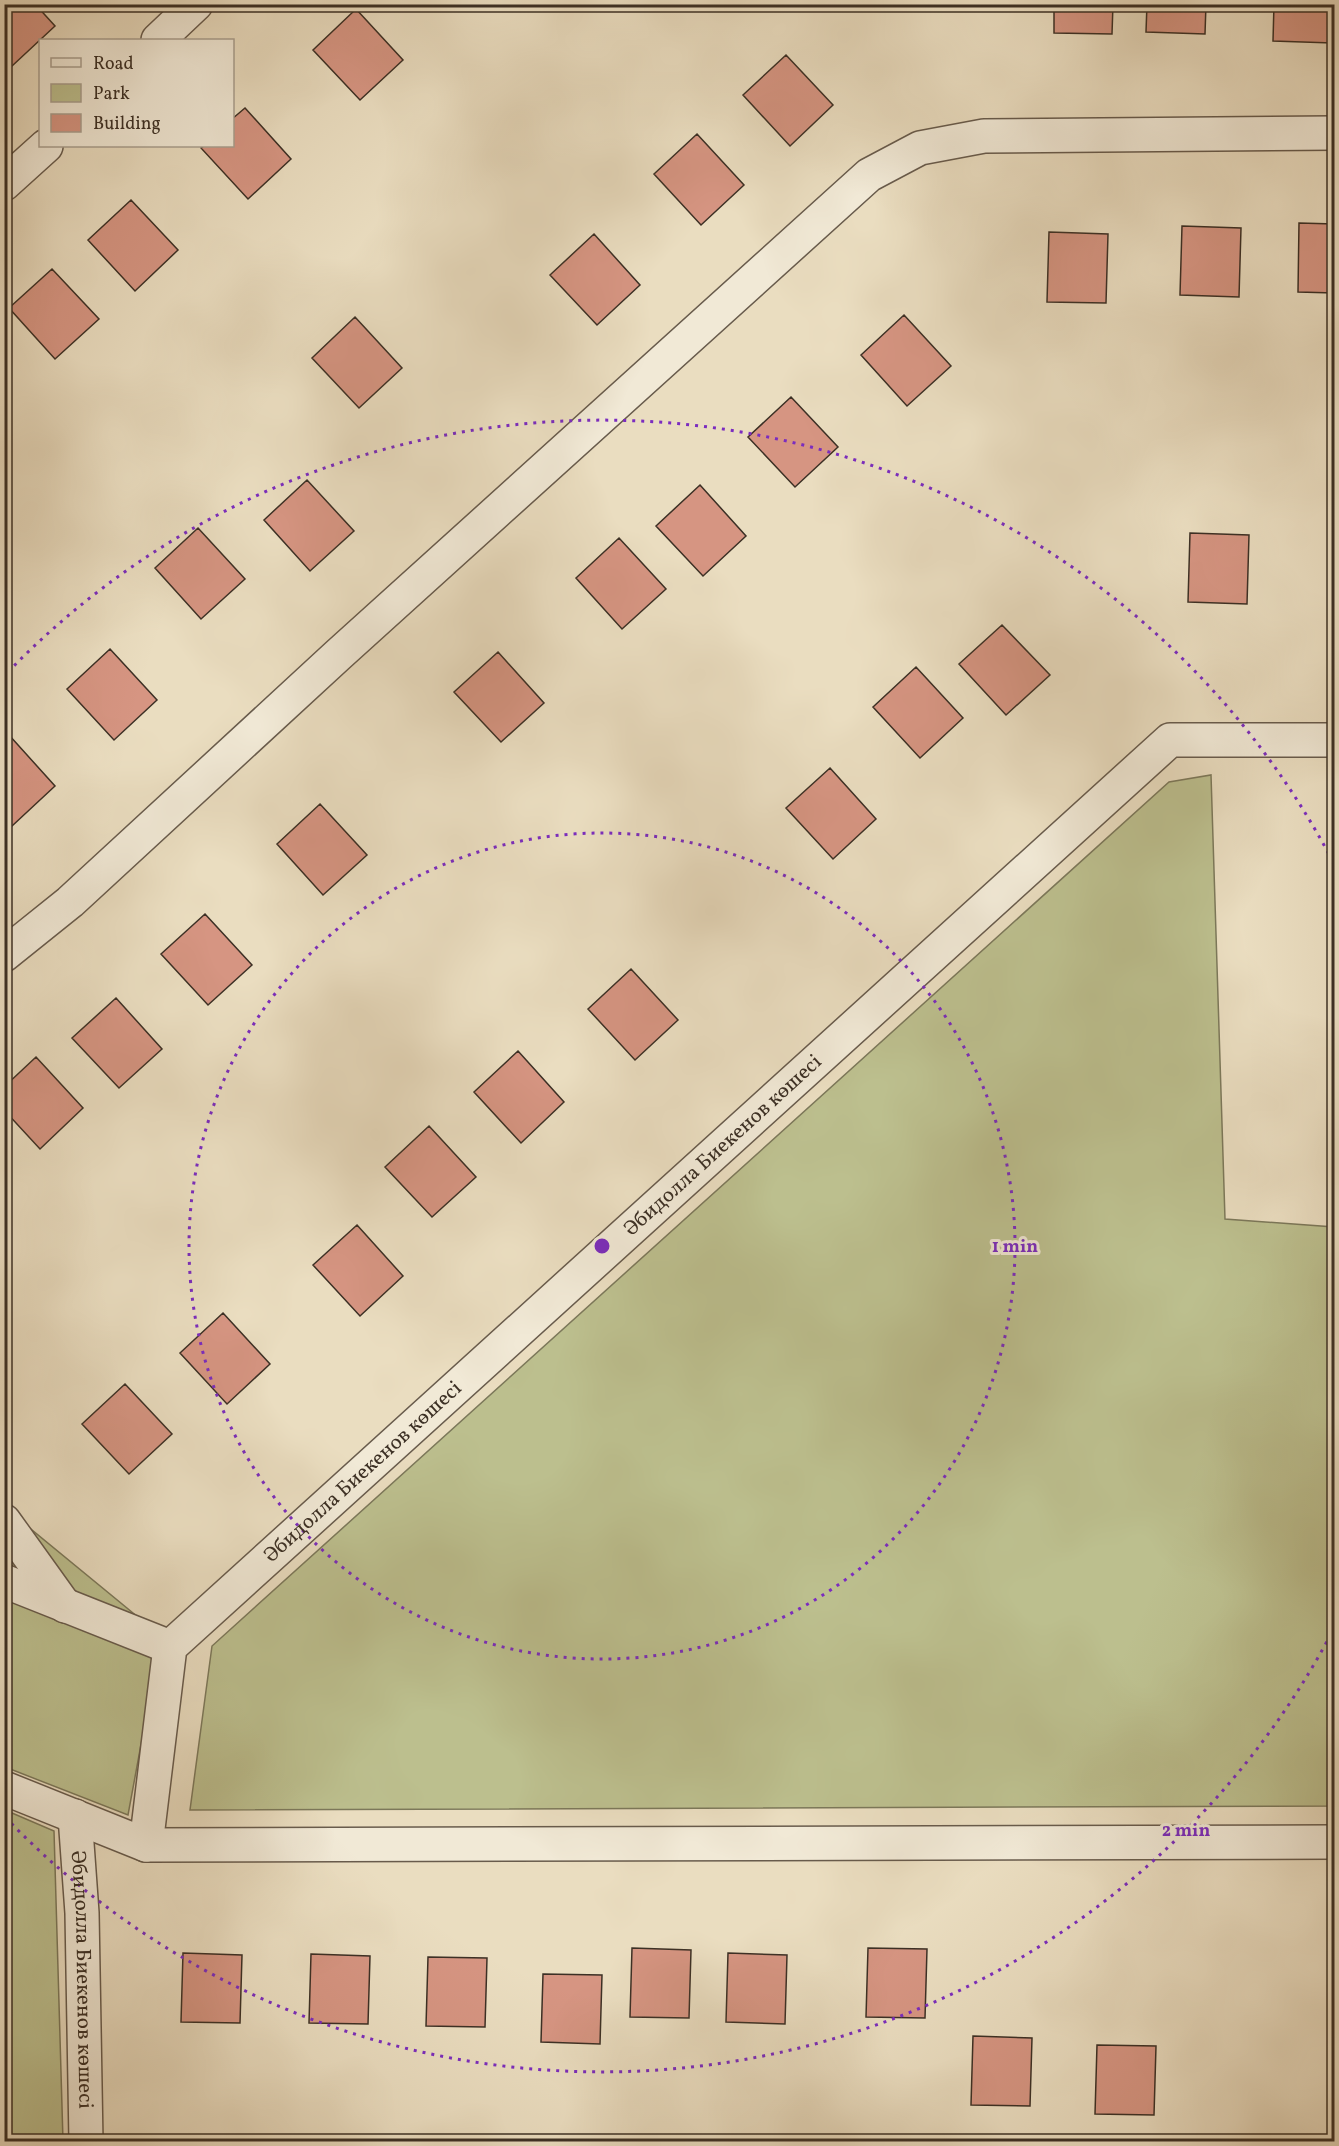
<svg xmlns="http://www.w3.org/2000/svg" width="1339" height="2146" font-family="Vollkorn,serif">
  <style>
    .green { fill: #bcbf8e; stroke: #7c785a; stroke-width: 1.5 }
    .building { fill: #d69582; stroke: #3c3025; stroke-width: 1.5 }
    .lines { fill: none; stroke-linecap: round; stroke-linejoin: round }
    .minor-casing { stroke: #685b4c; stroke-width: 36 }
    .minor { stroke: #f1e9d6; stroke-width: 33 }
    .ring { fill: none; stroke: #7b2cbf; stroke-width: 3; stroke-dasharray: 3 6 }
    .labels { text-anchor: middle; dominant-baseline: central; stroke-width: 6; stroke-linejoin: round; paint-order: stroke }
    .street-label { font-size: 21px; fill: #3c3025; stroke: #f1e9d6 }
    .centre { fill: #7b2cbf; stroke: #f1e9d6; stroke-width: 3 }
    .ring-label { font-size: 18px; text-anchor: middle; font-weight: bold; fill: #7b2cbf; stroke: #f1e9d6; stroke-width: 6; stroke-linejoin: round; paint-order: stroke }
  </style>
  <rect width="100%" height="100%" fill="#eaddc0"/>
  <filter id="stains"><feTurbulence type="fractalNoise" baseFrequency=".00333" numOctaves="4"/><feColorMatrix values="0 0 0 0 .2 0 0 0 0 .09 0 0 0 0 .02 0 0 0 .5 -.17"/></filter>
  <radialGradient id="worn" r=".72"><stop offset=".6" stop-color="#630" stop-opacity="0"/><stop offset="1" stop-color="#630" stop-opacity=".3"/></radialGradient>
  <path class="green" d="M1211 775 1225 1219 1334 1227V1806L190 1810 212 1646 1169 782Z
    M4 1507 161 1636 128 1815 5 1767Z
    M5 1810 54 1831 63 2141H5Z"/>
  <path class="building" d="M4 4H35L55 26 12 66 4 58Z
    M893 4H952V7L893 6Z
    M1054 4H1113L1112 34 1054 33Z
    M1147 4H1206L1205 34 1146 32Z
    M1274 4H1333L1332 43 1273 41Z
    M356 9 403 60 360 100 313 50Z
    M786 55 833 105 790 146 743 95Z
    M245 108 291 159 248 199 201 148 204 146H232V119Z
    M697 134 744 185 701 225 654 174Z
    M131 200 178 250 135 291 88 240Z
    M1299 223 1334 224V293L1298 292Z
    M1182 226 1241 228 1239 297 1180 295Z
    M1049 232 1108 234 1106 303 1047 302Z
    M594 234 640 285 597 325 550 275Z
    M52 269 99 319 55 359 9 308Z
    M904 315 951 366 907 406 861 355Z
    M355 317 402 368 359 408 312 358Z
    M791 397 838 447 795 487 748 437Z
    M307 480 354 531 310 571 264 520Z
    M700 485 746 536 703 576 656 526Z
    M198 528 245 579 201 619 155 568Z
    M1190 533 1249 535 1247 604 1188 602Z
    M619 538 666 589 622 629 576 578Z
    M1002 625 1050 675 1006 715 959 664Z
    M110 649 157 700 114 740 67 689Z
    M498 652 544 703 501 742 454 692Z
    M916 667 963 718 920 758 873 707Z
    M9 735 55 786 12 826 4 818V739Z
    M830 768 876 819 833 859 786 808Z
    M320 804 367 855 323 895 277 844Z
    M205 914 252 965 208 1005 161 954Z
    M631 969 678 1020 635 1060 588 1009Z
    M116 998 162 1049 119 1088 72 1038Z
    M518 1051 564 1102 521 1143 474 1092Z
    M36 1057 83 1108 40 1149 4 1110V1087Z
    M429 1126 476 1177 432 1217 385 1167Z
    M357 1225 403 1276 360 1316 313 1265Z
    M223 1313 270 1364 227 1404 180 1353Z
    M125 1384 172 1434 129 1474 82 1424Z
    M632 1948 691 1950 689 2018 630 2017Z
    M868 1948 927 1949 925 2018 866 2017Z
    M183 1953 242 1955 240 2023 181 2022Z
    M728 1953 787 1955 785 2024 726 2022Z
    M311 1954 370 1956 368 2024 309 2023Z
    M428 1957 487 1958 485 2027 426 2026Z
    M543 1974 602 1975 600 2044 541 2042Z
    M973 2036 1032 2038 1030 2106 971 2105Z
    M1097 2045 1156 2046 1154 2115 1095 2114Z"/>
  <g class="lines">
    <defs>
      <g id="minor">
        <path d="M158 40 196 4"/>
        <path d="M4 184 46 146"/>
        <path d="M4 955 70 902 338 655 869 175 920 148 984 136 1334 133"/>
        <path d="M4 1521 65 1606"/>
        <path d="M4 1581 170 1647"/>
        <path d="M4 1788 146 1845 1334 1842"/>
        <path id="s1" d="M75 1816 82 1913 86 2142"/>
        <path id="s2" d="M146 1845 170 1647 1170 740H1334"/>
      </g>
    </defs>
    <use href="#minor" class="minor-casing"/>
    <use href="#minor" class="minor"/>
  </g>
  <g class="ring">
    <circle cx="602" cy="1246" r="413"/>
    <path d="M1331 1634A826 826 0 0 1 8 1820M8 672A826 826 0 0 1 1331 858"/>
  </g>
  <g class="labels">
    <g class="street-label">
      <text stroke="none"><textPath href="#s2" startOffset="946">Әбидолла Биекенов көшесі</textPath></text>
      <text stroke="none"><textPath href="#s2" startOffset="460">Әбидолла Биекенов көшесі</textPath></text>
      <text stroke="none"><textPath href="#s1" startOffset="164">Әбидолла Биекенов көшесі</textPath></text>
    </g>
  </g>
  <circle cx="602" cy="1246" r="9" class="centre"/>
  <g class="ring-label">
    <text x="1015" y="1252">1 min</text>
    <text x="1186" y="1836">2 min</text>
  </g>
  <rect width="1339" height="2146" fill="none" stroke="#eaddc0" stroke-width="24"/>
  <rect x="6" y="6" width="1327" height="2134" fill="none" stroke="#3c3025" stroke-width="3"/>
  <rect x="12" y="12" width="1315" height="2122" fill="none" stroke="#3c3025" stroke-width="1.5"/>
  <rect x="39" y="39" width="195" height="108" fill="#f1e9d6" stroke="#a99f8f" stroke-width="1.5"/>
  <rect x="51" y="58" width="30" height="9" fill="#f1e9d6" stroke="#a99f8f" stroke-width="1.5"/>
  <text x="93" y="69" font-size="18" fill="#3c3025">Road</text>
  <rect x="51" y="84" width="30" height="18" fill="#bcbf8e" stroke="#a99f8f" stroke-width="1.5"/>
  <text x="93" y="99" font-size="18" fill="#3c3025">Park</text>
  <rect x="51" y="114" width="30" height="18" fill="#d69582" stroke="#a99f8f" stroke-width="1.5"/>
  <text x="93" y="129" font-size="18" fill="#3c3025">Building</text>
  <rect width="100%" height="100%" filter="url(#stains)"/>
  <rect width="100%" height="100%" fill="url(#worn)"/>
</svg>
